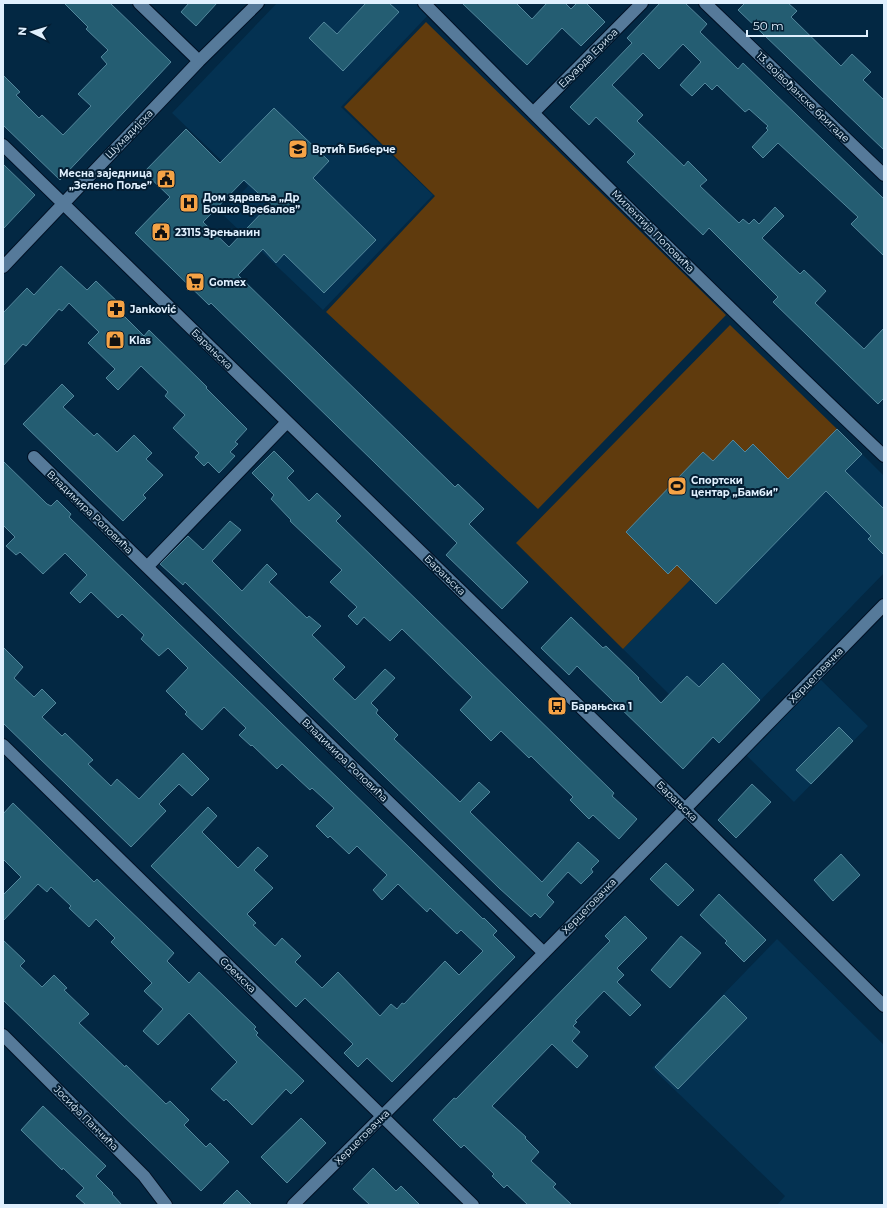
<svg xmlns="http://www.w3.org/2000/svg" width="887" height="1208" font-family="Montserrat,sans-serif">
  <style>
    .built { fill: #043252 }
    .green { fill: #603b0d }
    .building { fill: #245d72; stroke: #53879c; fill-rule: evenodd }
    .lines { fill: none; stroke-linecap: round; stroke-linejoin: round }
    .street-casing { stroke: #001024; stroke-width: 14 }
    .street { stroke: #567a9a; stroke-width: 12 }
    .labels { text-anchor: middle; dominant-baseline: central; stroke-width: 4; stroke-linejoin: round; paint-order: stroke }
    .street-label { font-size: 10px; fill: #e0f0fe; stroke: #041e33 }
    .poi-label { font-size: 10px; font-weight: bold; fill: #e0f0fe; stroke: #041e33; text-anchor: start }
  </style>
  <rect width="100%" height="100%" fill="#032843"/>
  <path class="built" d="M277 3H423L432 11 341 107 433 195 323 310 222 214 248 186 172 113Z
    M837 429 884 476V573L719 743 623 649Z
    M820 679 868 726 794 802 746 755Z
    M777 939 884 1045V1205H777L785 1196 652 1068Z"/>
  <path class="green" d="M426 22 726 315 538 509 326 312 435 196 344 107Z
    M730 325 837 429 623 649 516 543Z"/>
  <path class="building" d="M64 3H110L171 62 60 180 3 125V75L20 92 16 95 39 118 42 115 63 135 91 106 78 94 107 64 101 57 108 50 86 29 88 27Z
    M189 3H217L196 26 181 12Z
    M366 3H389L399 12 343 71 309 38 324 22 337 34Z
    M462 3H516L532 19 547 3H565L571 9 577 3H586L605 22 581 46 562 28 527 65Z
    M660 3H685L707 24 700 32 738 69 743 63 884 199V256L851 224 858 217 778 143 763 158 752 147 768 130 766 128 768 126 749 109 745 112 717 85 712 90 705 83 692 96 680 85 701 62 683 44 659 69 643 53 612 85 643 115 637 121 684 166 688 161 707 180 700 186 739 223 743 219 749 224 754 219 759 224 775 207 784 216 762 238 800 274 804 270 826 291 815 303 864 349 884 328V398L878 404 773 302 778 297 709 228 703 235 627 162 635 154 596 117 589 125 570 107 632 43 627 38Z
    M745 3H788L797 11 791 17 841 66 852 54 871 72 863 80 884 100V150L738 10Z
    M274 108 329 161 313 178 376 240 324 293 284 254 276 263 263 249 238 275 455 487 458 484 484 509 469 524 528 582 502 609 446 555 457 543 211 303 209 305 135 233 170 197 144 172 186 129 220 163ZM244 180 270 204 229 247 203 222Z
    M3 164 35 195 3 229Z
    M61 266 87 290 96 281 123 307 119 311 144 336 149 330 207 387 206 388 247 429 235 442 238 444 230 452 235 456 219 473 208 462 204 466 195 457 199 453 173 428 185 415 165 396 168 392 141 366 118 390 106 378 115 369 88 343 99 332 69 303 62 311 59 309 26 346 23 344 3 366V313L27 288 34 295Z
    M62 384 74 396 63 407 94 436 97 433 117 452 134 435 152 453 146 459 163 475 143 495 146 498 123 521 23 424Z
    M837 429 862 454 845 471 884 509V555L868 539 871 536 826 491 716 604 677 565 668 574 626 532 703 452 713 461 733 440 745 452 753 444 788 479Z
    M274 451 294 471 287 478 309 501 317 493 341 516 336 521 614 793 612 796 637 819 619 839 593 815 589 819 570 800 573 797 531 756 529 758 501 731 491 741 460 710 472 697 402 629 390 641 364 617 357 625 348 616 357 607 330 582 342 570 290 521 291 520 271 499 274 495 252 473Z
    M3 461 47 504 51 506 57 500 71 514 69 517 483 919 484 918 497 931 493 935 515 957 392 1082 367 1058 358 1067 344 1053 353 1044 305 998 296 1007 151 866 208 807 217 816 202 832 238 868 258 847 268 856 254 870 273 888 247 914 256 923 253 925 275 946 282 938 301 956 295 962 322 988 338 972 380 1016 391 1004 397 1009 402 1003 404 1004 445 961 459 975 483 951 461 930 457 934 430 908 427 912 398 884 382 900 373 890 387 875 357 846 349 854 330 836 328 838 316 826 334 808 312 788 310 790 282 764 277 769 252 745 251 746 239 735 246 728 224 707 202 730 185 714 187 712 166 691 188 668 168 648 159 656 141 639 144 635 122 614 118 618 91 592 80 603 70 593 87 575 65 553 43 574 20 552 16 555 6 546 15 537 3 525Z
    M230 521 241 530 212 561 242 591 267 564 277 574 269 582 307 618 309 616 321 626 312 635 345 667 333 679 355 700 385 669 395 678 371 703 378 710 376 713 398 735 394 739 460 802 479 782 490 792 470 812 542 882 578 842 599 861 591 869 593 872 581 884 568 872 547 895 554 902 540 918 535 913 531 917 499 888 185 582 183 585 160 564 188 536 203 550Z
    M571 617 603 648 606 646 639 678 638 679 661 703 687 676 699 687 723 663 760 700 719 743 713 737 683 769 577 666 569 675 541 648Z
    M3 647 23 667 14 678 34 697 42 689 56 703 42 717 62 736 65 733 93 760 88 764 111 786 117 779 139 799 183 753 209 779 192 796 179 784 159 804 166 811 131 847 3 723Z
    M839 727 853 741 811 784 796 770Z
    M752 784 771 802 736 838 718 820Z
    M13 803 94 882 97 879 174 953 167 961 189 983 199 972 256 1027 254 1029 258 1033 256 1035 304 1081 291 1094 286 1089 252 1125 226 1099 224 1101 211 1089 237 1062 189 1013 158 1045 143 1031 163 1009 144 991 152 983 111 942 115 938 96 919 89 927 69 908 71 906 51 887 47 892 38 884 3 921V895L21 877 3 859V814Z
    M841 854 860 875 833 901 814 880Z
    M666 863 694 890 678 906 650 879Z
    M719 894 766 940 744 962 725 943 727 941 700 915Z
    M625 916 647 938 617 968 624 975 617 982 641 1005 630 1016 604 991 575 1021 577 1022 573 1026 580 1032 572 1041 588 1056 577 1068 552 1044 492 1106 526 1137 525 1138 539 1152 531 1161 556 1184 553 1187 572 1205H528L507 1185 504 1188 492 1176 494 1174 464 1145 461 1148 433 1120 454 1098 456 1099 610 941 605 936Z
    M681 936 701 953 670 988 651 970Z
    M3 940 25 961 20 966 42 987 54 975 67 988 64 990 89 1014 79 1023 125 1067 126 1065 166 1104 170 1101 189 1120 184 1125 206 1147 210 1143 229 1162 201 1191 3 1000Z
    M724 995 747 1018 678 1089 655 1067Z
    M43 1106 106 1166 96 1176 113 1193 112 1194 122 1205H86L76 1196 84 1188 63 1168 62 1170 21 1130Z
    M301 1118 326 1143 287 1183 261 1157Z
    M373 1168 396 1191 401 1186 420 1205H370L353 1189Z
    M237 1190 252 1205H222Z"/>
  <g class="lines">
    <defs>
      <path id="street" d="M139 3 199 61
        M424 3C575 156 728 308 884 456
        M705 3 884 175
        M533 113 642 3
        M3 145 685 809 884 1006
        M3 267 199 61 258 3
        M34 457 544 953
        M147 567 287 422
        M3 745 473 1205
        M3 1035 144 1176 166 1205
        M293 1205C492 1008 688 806 884 605"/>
    </defs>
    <use href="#street" class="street-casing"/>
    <use href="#street" class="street"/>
  </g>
  <defs>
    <symbol id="school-square" viewBox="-11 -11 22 22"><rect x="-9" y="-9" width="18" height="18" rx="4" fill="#f5a346" stroke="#041e33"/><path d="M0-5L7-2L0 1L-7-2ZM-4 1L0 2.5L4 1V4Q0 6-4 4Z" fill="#111"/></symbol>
    <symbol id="civic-square" viewBox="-11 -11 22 22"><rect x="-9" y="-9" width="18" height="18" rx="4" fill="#f5a346" stroke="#041e33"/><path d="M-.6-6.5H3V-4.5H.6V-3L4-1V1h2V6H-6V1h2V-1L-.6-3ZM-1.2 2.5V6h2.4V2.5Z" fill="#111"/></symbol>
    <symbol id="hospital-square" viewBox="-11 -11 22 22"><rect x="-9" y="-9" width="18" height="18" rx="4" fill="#f5a346" stroke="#041e33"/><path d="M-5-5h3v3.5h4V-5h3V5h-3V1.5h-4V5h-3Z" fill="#111"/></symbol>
    <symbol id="supermarket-square" viewBox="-11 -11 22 22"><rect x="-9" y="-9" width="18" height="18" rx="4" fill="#f5a346" stroke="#041e33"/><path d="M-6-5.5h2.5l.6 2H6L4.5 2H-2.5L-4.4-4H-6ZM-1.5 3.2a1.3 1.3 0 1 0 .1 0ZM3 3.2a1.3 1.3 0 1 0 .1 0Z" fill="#111"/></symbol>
    <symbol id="pharmacy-square" viewBox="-11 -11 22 22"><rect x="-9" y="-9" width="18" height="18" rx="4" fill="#f5a346" stroke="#041e33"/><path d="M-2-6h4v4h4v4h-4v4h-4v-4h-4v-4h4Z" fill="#111"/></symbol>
    <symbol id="shop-square" viewBox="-11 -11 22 22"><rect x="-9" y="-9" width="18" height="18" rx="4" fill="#f5a346" stroke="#041e33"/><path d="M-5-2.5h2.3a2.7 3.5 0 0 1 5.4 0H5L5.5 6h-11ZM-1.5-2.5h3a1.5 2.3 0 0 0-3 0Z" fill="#111"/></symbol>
    <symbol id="stadium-square" viewBox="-11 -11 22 22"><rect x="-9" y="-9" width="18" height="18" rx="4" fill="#f5a346" stroke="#041e33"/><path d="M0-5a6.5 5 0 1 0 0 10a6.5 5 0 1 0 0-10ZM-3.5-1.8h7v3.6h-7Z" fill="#111"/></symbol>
    <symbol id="bus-square" viewBox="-11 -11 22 22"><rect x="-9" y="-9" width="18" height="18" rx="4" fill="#f5a346" stroke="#041e33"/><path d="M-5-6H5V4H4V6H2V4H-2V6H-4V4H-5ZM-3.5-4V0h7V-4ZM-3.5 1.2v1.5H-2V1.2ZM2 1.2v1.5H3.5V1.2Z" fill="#111"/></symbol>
  </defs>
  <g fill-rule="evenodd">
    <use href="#school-square" x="287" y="138" width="22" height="22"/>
    <use href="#civic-square" x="155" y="168" width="22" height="22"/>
    <use href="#hospital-square" x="178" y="192" width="22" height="22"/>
    <use href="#civic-square" x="150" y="221" width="22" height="22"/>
    <use href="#supermarket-square" x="184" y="271" width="22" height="22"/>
    <use href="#pharmacy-square" x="105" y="298" width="22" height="22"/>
    <use href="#shop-square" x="104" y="329" width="22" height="22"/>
    <use href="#stadium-square" x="666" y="475" width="22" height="22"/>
    <use href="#bus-square" x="546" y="695" width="22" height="22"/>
  </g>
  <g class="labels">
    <g class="street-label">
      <text transform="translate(588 58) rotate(-45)">Едуарда Ериоа</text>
      <text transform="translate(803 97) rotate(44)">13. војвођанске бригаде</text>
      <text transform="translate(129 134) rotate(-46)">Шумадијска</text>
      <text transform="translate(653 231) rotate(45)">Милентија Поповића</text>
      <text transform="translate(212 349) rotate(44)">Барањска</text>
      <text transform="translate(90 512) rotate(44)">Владимира Роловића</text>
      <text transform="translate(445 575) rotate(44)">Барањска</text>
      <text transform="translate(816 675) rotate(-46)">Херцеговачка</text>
      <text transform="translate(345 760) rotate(44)">Владимира Роловића</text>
      <text transform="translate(677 801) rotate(44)">Барањска</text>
      <text transform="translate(589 906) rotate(-46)">Херцеговачка</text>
      <text transform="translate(238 975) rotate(44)">Сремска</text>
      <text transform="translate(86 1118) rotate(45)">Јосифа Панчића</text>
      <text transform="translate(362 1137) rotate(-45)">Херцеговачка</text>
    </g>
    <g class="poi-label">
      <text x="312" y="149">Вртић Биберче</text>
      <text x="152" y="173" text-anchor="end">Месна заједница<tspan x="152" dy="12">„Зелено Поље”</tspan></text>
      <text x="203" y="197">Дом здравља „Др<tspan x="203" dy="12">Бошко Вребалов”</tspan></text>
      <text x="175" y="232">23115 Зрењанин</text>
      <text x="209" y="282">Gomex</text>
      <text x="130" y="309">Janković</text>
      <text x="129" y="340">Klas</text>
      <text x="691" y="480">Спортски<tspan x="691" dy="12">центар „Бамби”</tspan></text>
      <text x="571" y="706">Барањска 1</text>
    </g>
  </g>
  <rect width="887" height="1208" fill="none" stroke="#e0f0fe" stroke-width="8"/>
  <g transform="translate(32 32) rotate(275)" stroke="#041e33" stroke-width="3" paint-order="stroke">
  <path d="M0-3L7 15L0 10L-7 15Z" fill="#e0f0fe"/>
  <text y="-6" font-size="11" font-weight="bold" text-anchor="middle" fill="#e0f0fe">N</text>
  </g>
  <path d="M747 30v6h120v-6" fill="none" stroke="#e0f0fe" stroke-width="2"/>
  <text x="753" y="30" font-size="12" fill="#e0f0fe" stroke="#041e33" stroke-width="3" paint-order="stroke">50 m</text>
</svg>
